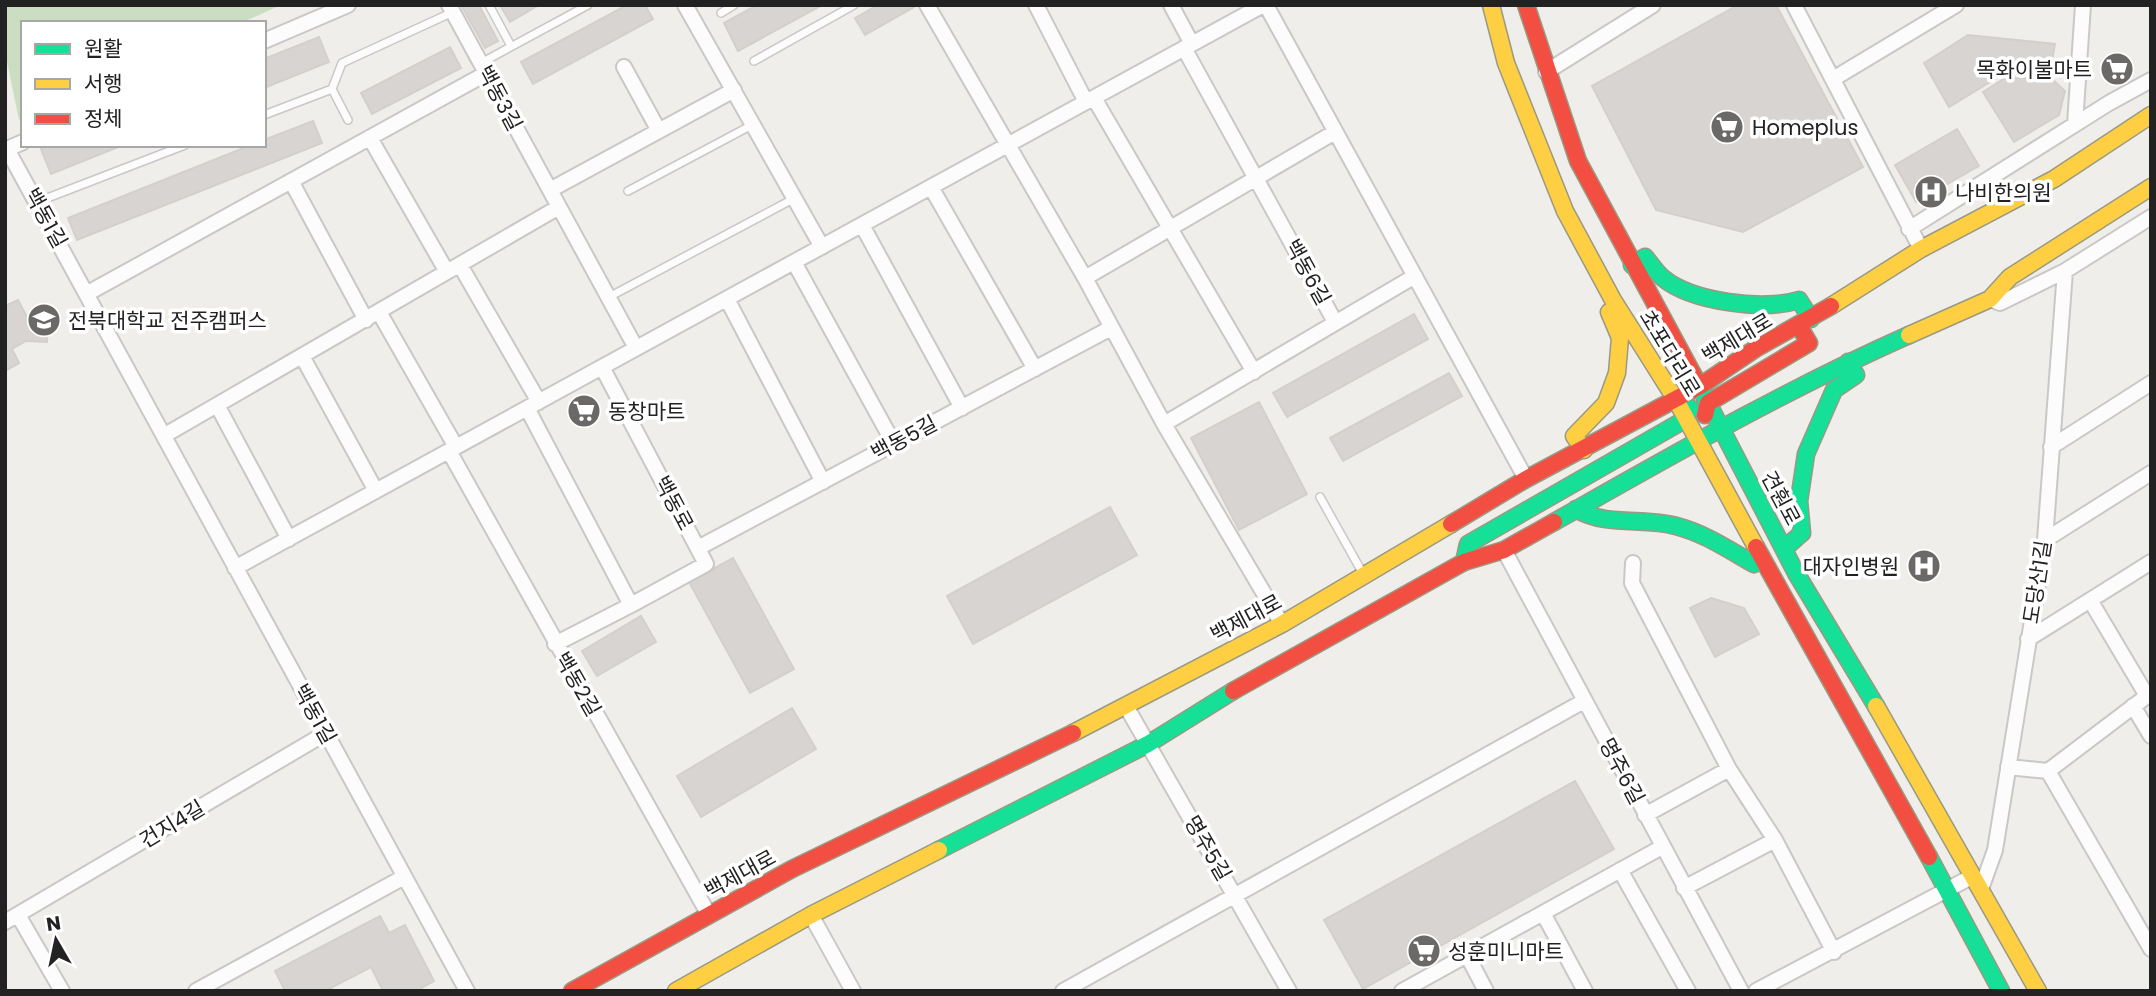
<svg xmlns="http://www.w3.org/2000/svg" width="2156" height="996" font-family="Poppins,'Noto Sans KR',sans-serif">
  <style>
    .forest { fill: #cbdec1 }
    .building { fill: #d7d4d2; stroke: #d3d0cc; stroke-width: 2 }
    .lines { fill: none; stroke-linecap: round; stroke-linejoin: round }
    .lane-casing { stroke: #c9c8c7; stroke-width: 10 }
    .street-casing { stroke: #c9c8c7; stroke-width: 18 }
    .fast-casing { stroke: #999a82; stroke-width: 19 }
    .slow-casing { stroke: #999a82; stroke-width: 19 }
    .jam-casing { stroke: #999a82; stroke-width: 19 }
    .lane { stroke: #fdfcfc; stroke-width: 7 }
    .street { stroke: #fdfcfc; stroke-width: 14 }
    .fast { stroke: #16e098; stroke-width: 16 }
    .slow { stroke: #ffcf43; stroke-width: 16 }
    .jam { stroke: #f24e42; stroke-width: 16 }
    .labels { text-anchor: middle; dominant-baseline: central; stroke-width: 7; stroke-linejoin: round; paint-order: stroke }
    .poi-label { font-size: 21px; fill: #222; stroke: #fff; text-anchor: start }
    .street-label { font-size: 21px; fill: #222; stroke: #fff }
  </style>
  <rect width="100%" height="100%" fill="#f0eeeb"/>
  <path class="forest" d="M5 5H281L241 23H23V118L19 120 5 52Z"/>
  <path class="building" d="M461 5H479L498 41 485 48Z
    M500 5H539L510 22Z
    M627 5H645L653 19 533 84 521 62Z
    M757 5H822L738 51 724 23Z
    M878 5H913L914 7 865 35 855 18Z
    M1738 5H1776L1863 167 1743 232 1656 210 1592 86Z
    M1968 35 2055 44 2050 71 2000 76 1949 107 1924 63Z
    M319 37 329 62 264 88V59Z
    M450 47 461 68 372 114 361 93Z
    M2005 78H2051L2065 91 2059 115 2014 142 1983 92Z
    M313 121 322 143 77 240 68 218 251 145H264V140Z
    M1957 129 1979 166 1916 202 1895 165Z
    M50 145H123L51 174 41 149Z
    M18 300 28 319 48 320 47 342 26 341 12 349 19 363 5 371V306Z
    M1414 314 1428 339 1287 417 1273 393Z
    M1449 373 1462 396 1343 461 1330 438Z
    M1259 402 1307 494 1239 530 1191 438Z
    M1110 507 1137 555 973 644 947 596Z
    M733 558 794 669 750 693 689 582Z
    M1711 598 1744 608 1759 634 1715 657 1690 608Z
    M641 616 656 642 597 676 582 651Z
    M792 708 816 749 701 817 677 776Z
    M1575 781 1614 849 1363 989 1324 920Z
    M380 916 389 933 405 925 434 981 416 991H383L371 967 325 991H285L275 971Z"/>
  <g class="lines">
    <defs>
      <path id="lane" d="M489 5 511 46
        M721 13 734 5
        M754 61 854 5
        M481 63 588 5
        M332 89 348 120
        M264 115 332 89 342 63 453 12
        M628 191 752 125
        M37 202 185 145
        M609 297 795 198
        M1320 497 1362 572"/>
      <path id="street" d="M449 5 636 348
        M685 5 822 247
        M927 5 1085 278 1164 424 1282 624
        M1036 5 1086 102
        M1171 5 1192 44
        M1266 5 1526 479
        M1794 5 1921 249
        M264 41 348 5
        M1184 48 1335 322
        M624 67 659 131
        M1546 72 1653 5
        M1833 79 1956 5
        M1094 98 1254 372
        M2075 124 2083 5
        M370 138 447 272
        M23 142 7 149 467 991
        M291 181 366 320
        M931 187 1035 369
        M550 190 734 90
        M862 225 962 408
        M1909 229 2109 103 2151 80
        M794 262 894 444
        M460 265 539 402
        M1085 278 1335 132
        M88 293 487 73
        M727 299 823 482
        M1990 299 2000 303 2065 271 2151 217
        M379 312 456 447
        M302 356 376 491
        M602 367 706 564 631 605
        M217 405 289 539
        M527 408 631 605 555 644
        M1164 424 1415 276
        M165 435 559 207
        M2051 447 2151 383
        M449 451 709 915
        M2045 540 2151 473
        M698 548 1111 328
        M1504 550 1741 991
        M1633 563 1632 583 1729 769 1775 840 1834 952
        M235 568 1263 5
        M2090 600 2147 696
        M2028 639 2151 562
        M2151 693 2048 771 2151 949
        M1126 706 1289 991
        M2133 706 2151 736
        M2008 767 2048 771
        M1645 815 1729 769
        M1620 870 1688 991
        M1684 888 1775 840
        M1981 889 1995 850 2045 540 2065 271
        M1543 913 1585 991
        M18 915 62 991
        M811 915 853 991
        M5 922 326 733
        M1467 955 1486 991
        M196 991 404 877
        M1063 991 1584 701
        M1402 991 1662 847
        M1756 991 1973 876"/>
      <path id="fast" d="M1632 265 1645 257C1651 264 1656 272 1663 278 1692 302 1764 311 1799 300L1811 319
        M1694 376 1796 573 1876 706
        M1576 509C1606 527 1643 517 1676 526 1704 533 1729 550 1754 564L1762 558
        M1554 522C1671 456 1787 389 1909 335
        M1784 549 1802 533 1799 501 1806 454 1834 390 1856 375 1848 362
        M1464 562 1468 544 1686 419 1690 408
        M939 850 1148 744 1233 691
        M1929 857 2001 991"/>
      <path id="slow" d="M1491 5 1506 63 1565 211 1613 300 1676 400 1756 547
        M1831 306 1921 249 2054 179 2151 115
        M1909 335 1990 299 2010 277 2151 187
        M1584 450 1574 436 1606 403 1617 373 1620 338 1609 312
        M1876 706 2038 991
        M1073 733 1282 624 1451 524
        M676 991 811 915 939 850"/>
      <path id="jam" d="M1526 5 1578 161 1694 376
        M1705 415 1708 403 1809 343 1799 326
        M1451 524 1526 479 1700 386 1755 349 1831 306
        M1756 547 1929 857
        M1233 691 1464 562 1504 550 1554 522
        M572 991 792 869 1073 733"/>
    </defs>
    <use href="#lane" class="lane-casing"/>
    <use href="#street" class="street-casing"/>
    <use href="#fast" class="fast-casing"/>
    <use href="#slow" class="slow-casing"/>
    <use href="#jam" class="jam-casing"/>
    <use href="#lane" class="lane"/>
    <use href="#street" class="street"/>
    <use href="#fast" class="fast"/>
    <use href="#slow" class="slow"/>
    <use href="#jam" class="jam"/>
  </g>
  <defs>
    <symbol id="supermarket-disc" viewBox="-11 -11 22 22"><circle r="9.5" fill="#6a6968" stroke="#fff"/><path d="M-6-5.5h2.5l.6 2H6L4.5 2H-2.5L-4.4-4H-6ZM-1.5 3.2a1.3 1.3 0 1 0 .1 0ZM3 3.2a1.3 1.3 0 1 0 .1 0Z" fill="#fff"/></symbol>
    <symbol id="hospital-disc" viewBox="-11 -11 22 22"><circle r="9.5" fill="#6a6968" stroke="#fff"/><path d="M-5-5h3v3.5h4V-5h3V5h-3V1.5h-4V5h-3Z" fill="#fff"/></symbol>
    <symbol id="university-disc" viewBox="-11 -11 22 22"><circle r="9.5" fill="#6a6968" stroke="#fff"/><path d="M0-5L7-2L0 1L-7-2ZM-4 1L0 2.5L4 1V4Q0 6-4 4Z" fill="#fff"/></symbol>
  </defs>
  <g fill-rule="evenodd">
    <use href="#supermarket-disc" x="2098" y="50" width="38" height="38"/>
    <use href="#supermarket-disc" x="1708" y="108" width="38" height="38"/>
    <use href="#hospital-disc" x="1912" y="173" width="38" height="38"/>
    <use href="#university-disc" x="25" y="301" width="38" height="38"/>
    <use href="#supermarket-disc" x="565" y="392" width="38" height="38"/>
    <use href="#hospital-disc" x="1905" y="547" width="38" height="38"/>
    <use href="#supermarket-disc" x="1405" y="932" width="38" height="38"/>
  </g>
  <g class="labels">
    <g class="poi-label">
      <text x="2092" y="69" text-anchor="end">목화이불마트</text>
      <text x="1752" y="127">Homeplus</text>
      <text x="1955" y="192">나비한의원</text>
      <text x="68" y="320">전북대학교 전주캠퍼스</text>
      <text x="608" y="411">동창마트</text>
      <text x="1899" y="566" text-anchor="end">대자인병원</text>
      <text x="1448" y="951">성훈미니마트</text>
    </g>
    <g class="street-label">
      <text transform="translate(500 98) rotate(62)">백동3길</text>
      <text transform="translate(46 218) rotate(61)">백동1길</text>
      <text transform="translate(1308 272) rotate(61)">백동6길</text>
      <text transform="translate(1737 338) rotate(-31)">백제대로</text>
      <text transform="translate(1670 353) rotate(59)">초포다리로</text>
      <text transform="translate(904 438) rotate(-28)">백동5길</text>
      <text transform="translate(1781 498) rotate(62)">견훤로</text>
      <text transform="translate(674 503) rotate(62)">백동로</text>
      <text transform="translate(2037 582) rotate(-81)">도당산1길</text>
      <text transform="translate(1246 618) rotate(-28)">백제대로</text>
      <text transform="translate(578 684) rotate(60)">백동2길</text>
      <text transform="translate(315 714) rotate(61)">백동1길</text>
      <text transform="translate(1622 771) rotate(62)">명주6길</text>
      <text transform="translate(172 824) rotate(-31)">건지4길</text>
      <text transform="translate(1208 848) rotate(60)">명주5길</text>
      <text transform="translate(740 874) rotate(-29)">백제대로</text>
    </g>
  </g>
  <rect width="2156" height="996" fill="none" stroke="#222222" stroke-width="14"/>
  <rect x="21" y="21" width="245" height="126" fill="#ffffff" stroke="#a7a7a7" stroke-width="2"/>
  <rect x="35" y="44" width="35" height="10" fill="#16e098" stroke="#a7a7a7" stroke-width="2"/>
  <text x="84" y="56" font-size="21" fill="#222222">원활</text>
  <rect x="35" y="79" width="35" height="10" fill="#ffcf43" stroke="#a7a7a7" stroke-width="2"/>
  <text x="84" y="91" font-size="21" fill="#222222">서행</text>
  <rect x="35" y="114" width="35" height="10" fill="#f24e42" stroke="#a7a7a7" stroke-width="2"/>
  <text x="84" y="126" font-size="21" fill="#222222">정체</text>
  <g transform="translate(56 940) rotate(351)" stroke="#ffffff" stroke-width="5" paint-order="stroke">
  <path d="M0-5L12 26L0 18L-12 26Z" fill="#222222"/>
  <text y="-10" font-size="19" font-weight="bold" text-anchor="middle" fill="#222222">N</text>
  </g>
</svg>
